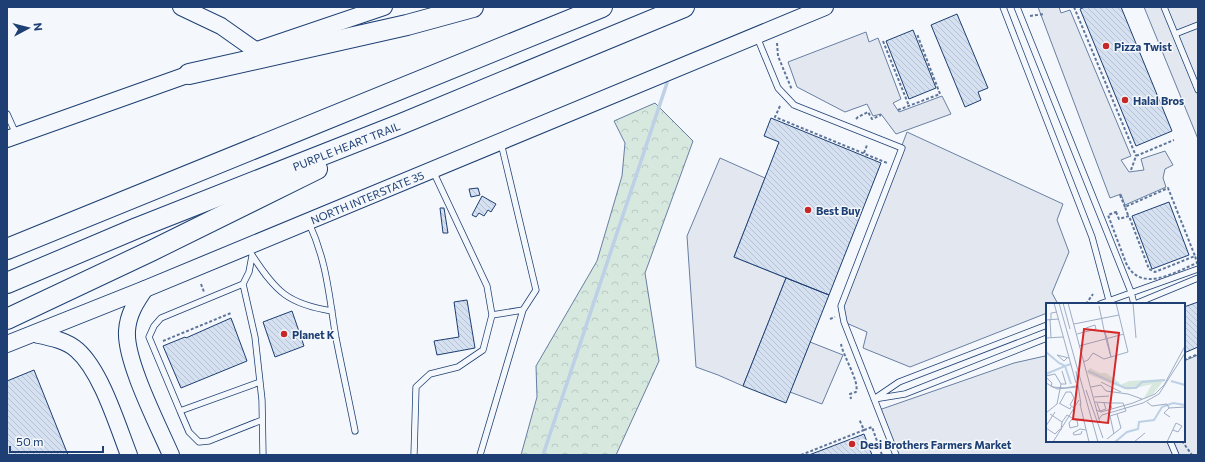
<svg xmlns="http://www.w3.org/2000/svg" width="1205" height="462" font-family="Commissioner,sans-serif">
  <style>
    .forest { fill: url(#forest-crowns); stroke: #687fa3 }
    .parking { fill: #e3e8f0; stroke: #687fa3 }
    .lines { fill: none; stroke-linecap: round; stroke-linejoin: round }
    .stream { stroke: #bed0e5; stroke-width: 3.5 }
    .building { fill: url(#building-back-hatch); stroke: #1d3f73 }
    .lane-casing { stroke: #1d3f73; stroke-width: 7 }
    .secondary-casing { stroke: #1d3f73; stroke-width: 18 }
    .highway-casing { stroke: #1d3f73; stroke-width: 22 }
    .path { stroke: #5e769c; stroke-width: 2; stroke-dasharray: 3 2; stroke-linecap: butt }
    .lane { stroke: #f4f7fb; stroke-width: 5.5 }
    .secondary { stroke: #f4f7fb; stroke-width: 16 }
    .highway { stroke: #f4f7fb; stroke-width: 20 }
    .poi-dot { fill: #c62828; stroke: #f4f7fb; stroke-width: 1.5 }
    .labels { text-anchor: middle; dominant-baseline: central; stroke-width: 3; stroke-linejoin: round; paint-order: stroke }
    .poi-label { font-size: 11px; font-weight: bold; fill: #1d3f73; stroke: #f4f7fb; text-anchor: start }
    .street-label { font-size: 11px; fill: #1d3f73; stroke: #f4f7fb }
    .inset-river { fill: none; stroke: #bed0e5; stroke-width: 2 }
    .inset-road { fill: none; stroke: #9eadc5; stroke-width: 1 }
    .view { fill: #d62828; fill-opacity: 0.15; stroke: #d62828; stroke-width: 2 }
    .inset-edge { fill: none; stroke: #1d3f73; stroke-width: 2 }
  </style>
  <defs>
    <pattern id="forest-crowns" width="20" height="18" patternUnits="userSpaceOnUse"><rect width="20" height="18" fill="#d7e8df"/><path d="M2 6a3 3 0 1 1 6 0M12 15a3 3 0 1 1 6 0" fill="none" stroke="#b8c8c3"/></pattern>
    <pattern id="building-back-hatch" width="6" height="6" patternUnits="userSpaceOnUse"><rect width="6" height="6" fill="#d5e0f0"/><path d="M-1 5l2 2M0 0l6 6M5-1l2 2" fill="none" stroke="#b6c1d1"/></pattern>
  </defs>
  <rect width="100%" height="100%" fill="#f4f7fb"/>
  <path class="forest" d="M655 103 693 141 645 273 659 361 616 455H521L537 397 536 366 597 261 622 176 625 143 614 121Z"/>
  <path class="parking" d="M1038 7H1059L1061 13 1070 10 1131 156 1121 160 1129 172 1144 170 1141 159 1165 151 1173 165 1165 169 1163 178 1166 187 1125 205 1121 194 1110 198Z
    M1144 7H1198V139Z
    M866 32 869 42 878 38 901 99 893 103 899 112 942 96 951 114 896 134 881 114 873 116 867 104 845 112 797 87 788 62Z
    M907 132 1063 204 1057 220 1069 252 1052 293 1058 304H1047V313L910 367 863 348 867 332 844 322 841 306Z
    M720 158 765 178 734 257 786 278 743 386 718 375 696 367 687 236Z
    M810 342 843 355 822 404 790 392Z
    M1198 355V455H896L879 410 1014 363 1045 356 1047 361V441H1184V361Z"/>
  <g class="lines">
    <path class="stream" d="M543 455 667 83"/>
  </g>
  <path class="building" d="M1085 7H1121L1172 131 1136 146 1080 9Z
    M957 14 988 88 978 92 981 100 965 107 931 25Z
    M913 30 936 88 909 99 886 41Z
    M771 118 881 163 829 295 734 257 779 142 764 136Z
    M478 188 480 195 471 197 469 189Z
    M482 196 496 204 491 212 488 210 484 216 479 213 476 217 472 215Z
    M1169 202 1189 255 1152 269 1132 216Z
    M440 208H444L448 233H443Z
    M786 278 829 295 786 403 743 386Z
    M467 300 475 348 437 355 434 341 459 337 454 302Z
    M1198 302V347L1184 353V307Z
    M292 311 304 346 275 357 263 322Z
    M231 318 247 361 181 388 163 346 185 337 186 338Z
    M34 370 68 455H7V381Z
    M864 434 872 455H809Z"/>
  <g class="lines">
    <defs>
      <path id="lane" d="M1003 7 1092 237 1110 304
        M1017 7 1131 292 1134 304
        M1164 7 1198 90
        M1175 34 1198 25
        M757 37 778 88 794 105 902 148 841 306 844 322 896 455
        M7 114 16 134
        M309 223C327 262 329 296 336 338 342 369 349 400 355 431
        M252 255C276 292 288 304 332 311
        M252 256 249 272 243 284 255 337 262 400 263 455
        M243 284 161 318 154 326 149 337 180 411 260 382
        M1100 304 1198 269
        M1135 304 1198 278
        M492 315 523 310 536 290 501 143
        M1047 325 899 382 874 399 905 394 1047 338
        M180 411 189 432 199 442 209 441 262 420
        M1170 441 1176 455
        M414 455 416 387 430 374 458 367 483 350 492 315 487 286 433 171
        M480 455 523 310"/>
      <g id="secondary">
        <path d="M181 7 221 26 255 50"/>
        <path d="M257 50 384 7"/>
        <path d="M7 139 201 70"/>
        <path d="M145 289C136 302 128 314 127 331 125 361 158 425 171 455"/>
        <path d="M34 334C48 337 66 340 77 350 101 371 117 424 129 455"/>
        <path id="s1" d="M7 344 145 289 825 7"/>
      </g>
      <g id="highway">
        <path d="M189 74 407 25 473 7"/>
        <path d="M7 249 602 7"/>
        <path id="s2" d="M7 283 137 228 401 124 684 7"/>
        <path d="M7 319 151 251 317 169"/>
      </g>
    </defs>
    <use href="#lane" class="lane-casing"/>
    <use href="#secondary" class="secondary-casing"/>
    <use href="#highway" class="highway-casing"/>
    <path class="path" d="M1059 7H1060
      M1074 7 1136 156
      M1030 16 1044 14
      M883 41 909 106
      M777 43 778 56 792 90
      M780 106 775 117 887 163
      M898 110 940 94 917 34
      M856 119 858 117 868 112 872 119 881 115
      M864 153 867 145
      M1131 170 1136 156 1174 140
      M1120 195 1125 207
      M1116 212 1119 219 1129 216 1149 269 1155 272 1195 256 1197 263C1175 272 1141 294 1126 263L1108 215Z
      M1128 215 1125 207 1168 188 1195 256
      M201 284 204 292
      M1086 304 1093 294
      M830 319 835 317
      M163 341 231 313
      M841 344C843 356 860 382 856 392L850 394 851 399
      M1184 360 1198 354
      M864 430 872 427 882 455
      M1182 441 1192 455
      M801 455 864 430 859 419"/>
    <use href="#lane" class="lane"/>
    <use href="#secondary" class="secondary"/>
    <use href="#highway" class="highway"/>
  </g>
  <g class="poi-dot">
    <circle cx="1106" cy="46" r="4"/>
    <circle cx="1125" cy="100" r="4"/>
    <circle cx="808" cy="210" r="4"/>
    <circle cx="284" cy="334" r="4"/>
    <circle cx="852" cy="444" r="4"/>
  </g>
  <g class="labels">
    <g class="poi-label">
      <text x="1114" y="46">Pizza Twist</text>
      <text x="1133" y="100">Halal Bros</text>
      <text x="816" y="210">Best Buy</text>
      <text x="292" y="334">Planet K</text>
      <text x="860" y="444">Desi Brothers Farmers Market</text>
    </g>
    <g class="street-label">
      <text stroke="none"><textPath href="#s2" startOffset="366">PURPLE HEART TRAIL</textPath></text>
      <text stroke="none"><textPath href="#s1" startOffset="389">NORTH INTERSTATE 35</textPath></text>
    </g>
  </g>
  <g transform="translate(1046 303)">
    <rect width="139" height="139" fill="#f4f7fb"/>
    <path d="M44 65 54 70H60L74 80 71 83 42 71 41 68ZM119 76 107 91 98 95 106 81 82 87 72 83 83 78Z" fill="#d7e8df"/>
    <path class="inset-river" d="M0 49 13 60 19 63 25 61M42 68 79 85H90L96 79 119 77M0 71 19 63 25 81M125 78 139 82M69 139 81 129 92 126 93 119 108 117 116 104 127 100 139 102"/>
    <path class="inset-road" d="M8 0 30 80M13 0 52 139M17 0 24 26M22 0 54 120M87 0 90 35M53 3 58 27M4 16 5 35M5 16V10L11 9M0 17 13 16M28 21 73 12M40 25 49 22 50 26M58 27 61 35 65 54 60 36ZM31 31 50 26M0 35 17 34M33 43 78 31M21 55 18 58 11 52 23 55M37 59 42 57 47 50 58 56 82 49 70 0M30 68 35 102M0 73 9 71 15 81M0 74 6 80 5 84M55 79 75 89M0 80 11 86 31 84M15 81H20L16 68M6 84 19 85 30 83M45 84 55 82 60 88 82 91 96 96M40 87 57 135M48 94 63 93M49 99 64 100 66 106M101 99 106 103 121 101 123 105 118 110 124 114M13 100 24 106 25 104M14 100 20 89H25L28 95 24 102 28 105M51 100 54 108 60 106 58 100M64 100H77L80 108 64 113 68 131M34 101 43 139M123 105 139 104M50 107 55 109 87 100 109 91 118 82 139 43M0 110 11 101 15 81M4 111 16 119 15 127M26 116 23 120 24 125 32 123 31 117M53 116 56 112 97 100 113 91 139 50M16 119 21 112 29 117 38 116M0 123 9 109M0 125 9 131 14 126M36 128 35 131 28 132 27 130 34 126 40 127M61 136 75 125 71 111M7 139 33 97M88 139 99 130M121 139 130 120 136 123 132 129 127 127"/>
    <path class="view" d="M38 26 73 30 62 120 27 116Z"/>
    <rect width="139" height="139" class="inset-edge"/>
  </g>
  <rect width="1205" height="462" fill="none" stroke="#1d3f73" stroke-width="16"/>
  <g transform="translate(28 28) rotate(83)" stroke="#f4f7fb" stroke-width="3" paint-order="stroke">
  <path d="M0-3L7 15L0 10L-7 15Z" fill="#1d3f73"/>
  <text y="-6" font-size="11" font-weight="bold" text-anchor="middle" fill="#1d3f73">N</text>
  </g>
  <path d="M10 446v6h93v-6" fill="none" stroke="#1d3f73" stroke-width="2"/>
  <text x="16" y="446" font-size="12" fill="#1d3f73" stroke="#f4f7fb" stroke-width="3" paint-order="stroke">50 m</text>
</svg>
